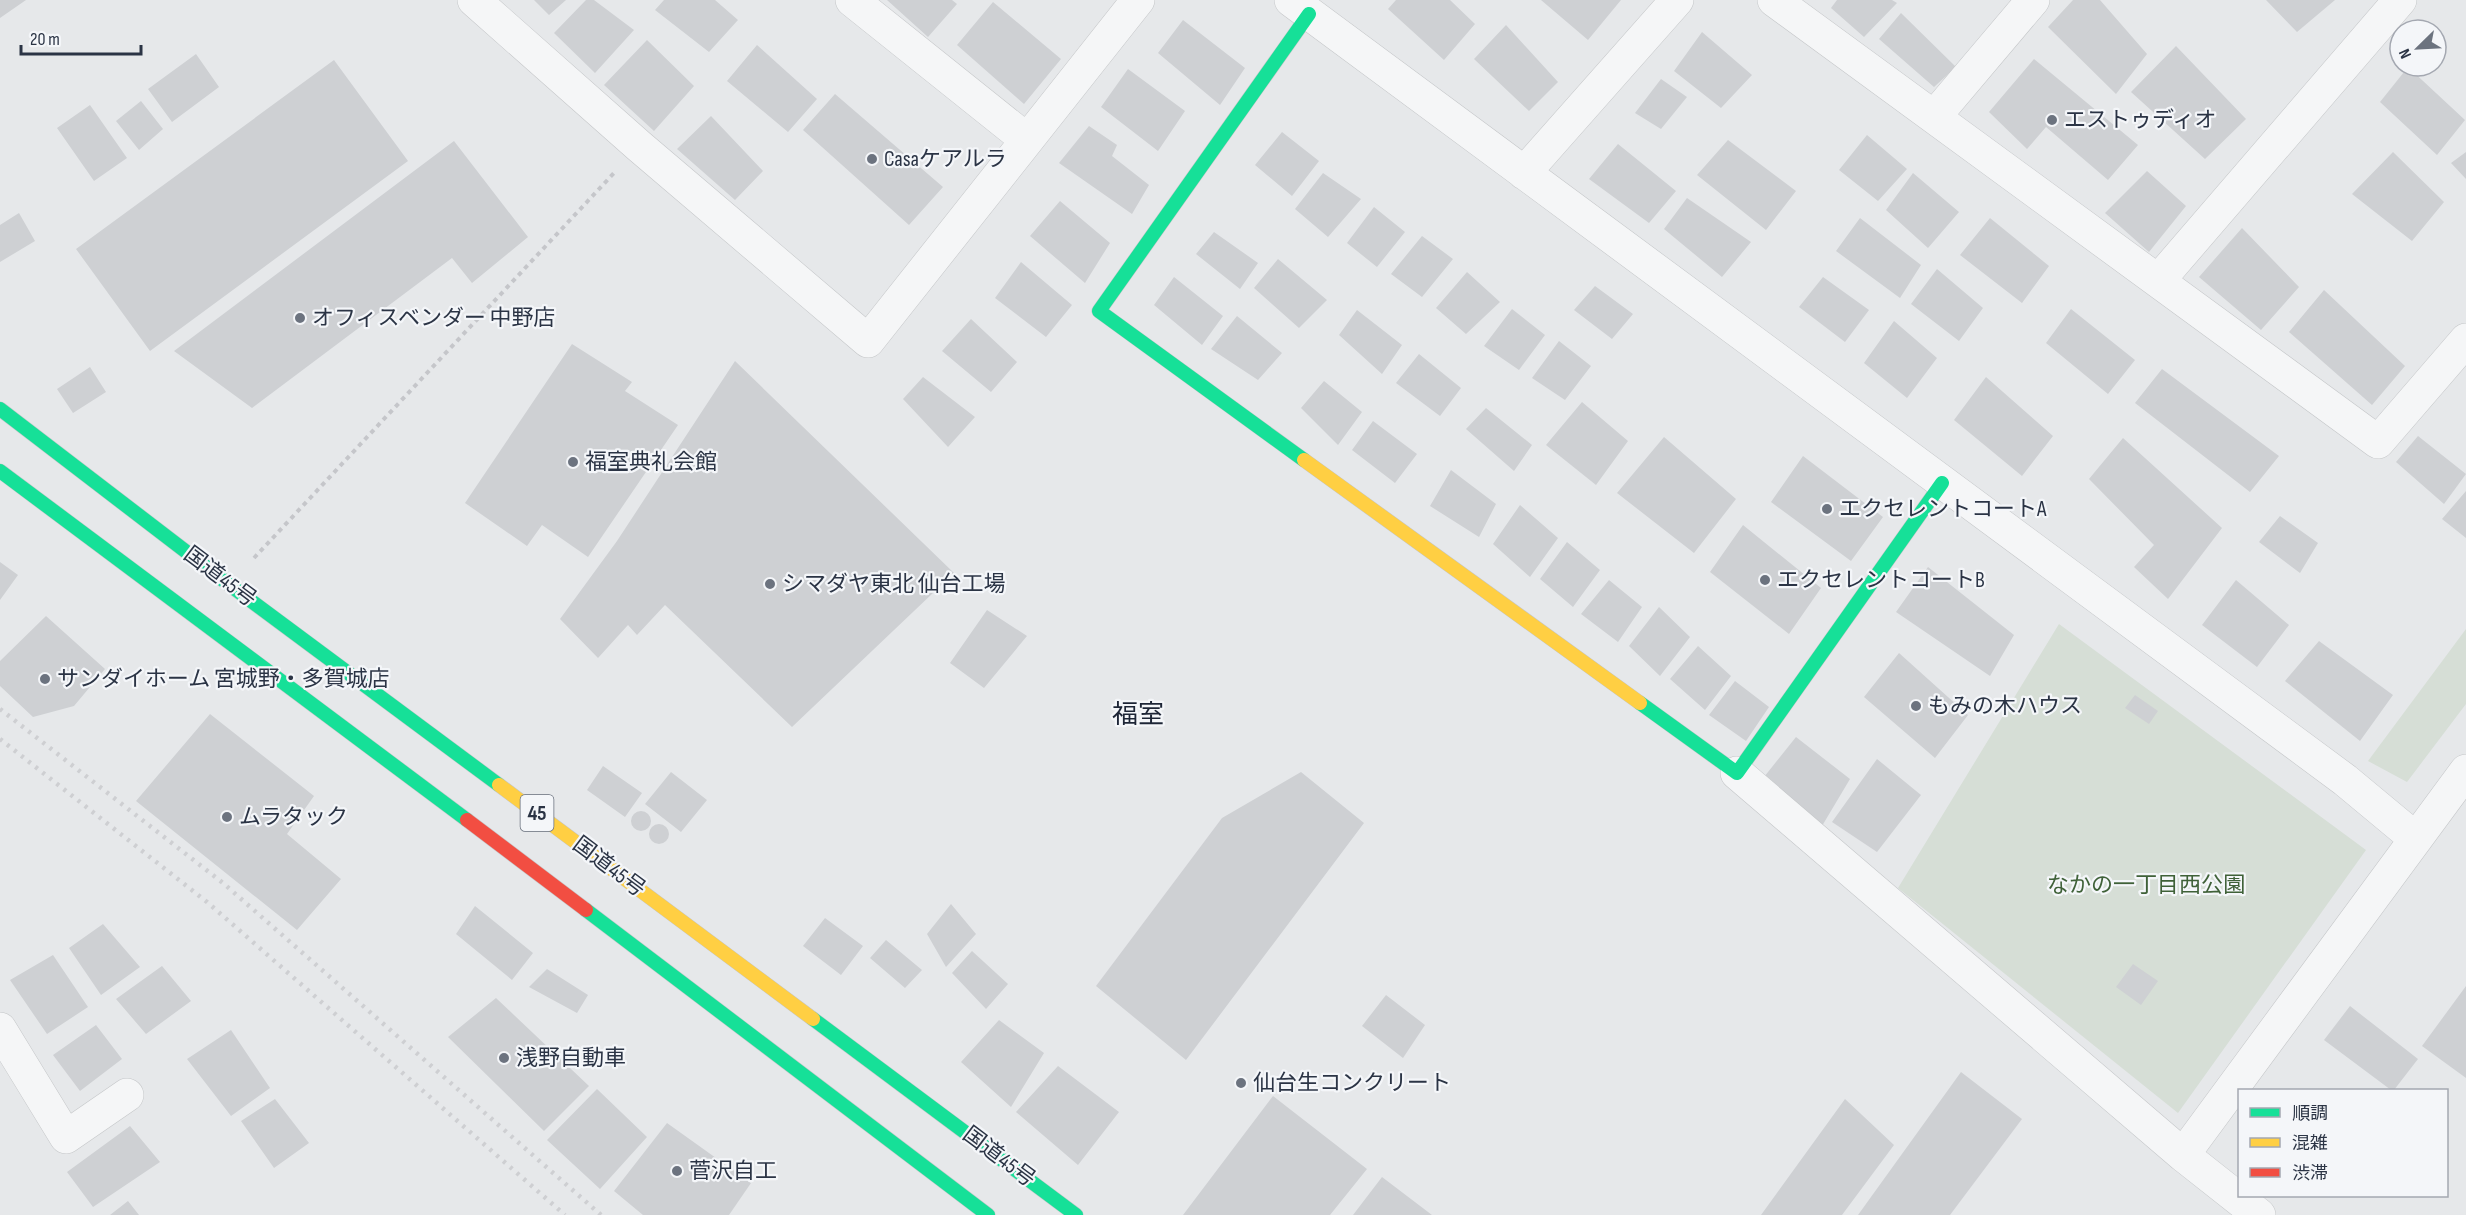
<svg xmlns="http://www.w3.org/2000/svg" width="2466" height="1215" font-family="'Sofia Sans Condensed','Noto Sans JP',sans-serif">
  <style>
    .green { fill: #d6ded6 }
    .building { fill: #ced0d3 }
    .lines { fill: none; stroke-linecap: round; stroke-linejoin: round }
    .street-casing { stroke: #c4c6c8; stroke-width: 34 }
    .fast-casing { stroke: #c4c6c8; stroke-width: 15 }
    .slow-casing { stroke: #c4c6c8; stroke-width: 15 }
    .jam-casing { stroke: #c4c6c8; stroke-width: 15 }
    .path { stroke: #c5c6ca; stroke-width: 4; stroke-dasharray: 4.5 4.5; stroke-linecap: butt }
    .street { stroke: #f5f6f7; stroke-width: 33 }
    .fast { stroke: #16e098; stroke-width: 14 }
    .slow { stroke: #ffcf43; stroke-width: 14 }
    .jam { stroke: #f24e42; stroke-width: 14 }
    .rail { stroke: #cecfd2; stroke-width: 4.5; stroke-dasharray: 3 6; stroke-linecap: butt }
    .poi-dot { fill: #6c737f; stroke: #f4f6f9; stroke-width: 2 }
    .labels { text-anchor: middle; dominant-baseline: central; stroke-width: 4.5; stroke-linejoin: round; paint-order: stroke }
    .shield { fill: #f4f6f9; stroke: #676e7b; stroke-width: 1.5 }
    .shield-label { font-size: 21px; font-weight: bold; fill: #2b3445 }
    .poi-label { font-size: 22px; fill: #2b3445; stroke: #f4f6f9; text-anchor: start }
    .street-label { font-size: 22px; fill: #2b3445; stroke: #f4f6f9 }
    .park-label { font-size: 22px; fill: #3f6138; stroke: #f4f6f9 }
    .quarter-label { font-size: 26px; fill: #1d2536; stroke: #f4f6f9 }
  </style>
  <rect width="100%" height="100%" fill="#e6e8ea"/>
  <path class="green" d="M2059 624 2366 850 2178 1113 1898 888Z
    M2466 629V704L2407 782 2368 761Z"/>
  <path class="building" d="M0 0H26L0 18Z
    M534 0H566L549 15Z
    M586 0H594L634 30 595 73 554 33Z
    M664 0H715L738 20 709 52 655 10Z
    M887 0H952L957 4 928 37Z
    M1396 0H1450L1475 24 1444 60 1388 9Z
    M1541 0H1621L1588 40Z
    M1837 0H1892L1897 3 1864 37 1831 8Z
    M2073 0H2100L2147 54 2116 94 2048 27Z
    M2266 0H2335L2297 32Z
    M993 2 1061 59 1024 104 957 45Z
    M1901 13 1956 67 1934 87 1879 39Z
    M1183 20 1245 68 1220 105 1158 53Z
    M1506 25 1558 82 1529 111 1474 59Z
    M1702 32 1752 75 1721 108 1674 71Z
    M647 40 694 86 654 131 604 85Z
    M757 45 817 99 788 132 727 81Z
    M2176 46 2246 119 2205 159 2131 92Z
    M196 54 219 87 172 122 148 89Z
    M2034 59 2138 145 2108 180 2046 127 2027 149 1989 112Z
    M334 60 408 161 150 351 76 249Z
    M2408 67 2465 120 2437 155 2380 102Z
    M1128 69 1185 111 1158 151 1101 107Z
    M1661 79 1687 97 1661 129 1635 113Z
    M835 94 943 187 909 225 803 130Z
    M141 101 163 129 139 150 116 121Z
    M90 105 127 158 94 181 57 128Z
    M711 116 763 171 735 200 677 149Z
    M1089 126 1117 145 1112 156 1149 185 1132 214 1059 163Z
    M1282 132 1319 161 1292 196 1255 165Z
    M1867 135 1907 169 1878 201 1839 170Z
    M1728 140 1796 191 1766 230 1697 175Z
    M454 141 528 237 472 283 452 258 252 408 174 351Z
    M1618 144 1676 191 1649 223 1589 179Z
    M2393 152 2444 202 2412 241 2352 194Z
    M2466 152V179L2451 163Z
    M2147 171 2186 206 2149 252 2105 213Z
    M1323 173 1361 199 1328 237 1295 209Z
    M1913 173 1959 212 1928 248 1886 210Z
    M1687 198 1751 242 1722 277 1664 229Z
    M1060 201 1110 243 1085 283 1030 236Z
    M1374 207 1405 232 1377 267 1347 243Z
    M19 213 35 241 0 262V225Z
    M1860 218 1921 265 1900 298 1836 251Z
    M1990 218 2049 266 2022 303 1960 255Z
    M2242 228 2299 287 2261 330 2199 277Z
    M1214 232 1258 263 1240 289 1196 254Z
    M1422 236 1453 259 1422 297 1391 274Z
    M1278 259 1327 300 1299 328 1254 288Z
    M1021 262 1072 305 1046 337 995 298Z
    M1937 269 1983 308 1959 341 1911 304Z
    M1467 272 1500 302 1466 334 1436 308Z
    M1174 277 1223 316 1202 345 1154 305Z
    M1823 277 1869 310 1845 342 1799 307Z
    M1595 286 1633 314 1612 339 1574 310Z
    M2324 290 2405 366 2372 405 2289 332Z
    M1512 309 1545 335 1519 370 1484 346Z
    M2071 309 2135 360 2108 394 2046 343Z
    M1357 310 1402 345 1382 374 1339 335Z
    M1237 316 1282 353 1258 380 1211 349Z
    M971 319 1017 362 991 392 942 351Z
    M1894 321 1937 358 1907 398 1864 363Z
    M1559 341 1591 366 1565 400 1532 378Z
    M572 344 632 382 625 391 678 425 588 557 542 525 527 546 465 503Z
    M1419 354 1461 388 1440 416 1396 383Z
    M735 361 954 573 792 727 665 605 637 635 628 625 598 658 560 619 617 541Z
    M90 367 106 392 73 413 57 389Z
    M2162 369 2279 456 2250 492 2135 403Z
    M923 377 975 417 948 447 903 399Z
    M1986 377 2053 436 2022 476 1954 420Z
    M1324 381 1362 412 1338 445 1301 408Z
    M1582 402 1628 441 1596 485 1546 445Z
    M1486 408 1532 445 1514 471 1466 429Z
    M1373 421 1417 454 1395 483 1352 450Z
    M2418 436 2466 474 2444 504 2396 462Z
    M1664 437 1736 499 1694 553 1617 493Z
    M2123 438 2222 528 2168 599 2134 567 2154 545 2089 479Z
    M1803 456 1883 517 1851 561 1771 502Z
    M1451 470 1496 504 1479 537 1430 506Z
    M2466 491V538L2442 519Z
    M1520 505 1558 538 1530 577 1493 544Z
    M2280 516 2318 543 2300 573 2259 542Z
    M1743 525 1821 588 1789 634 1710 572Z
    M1567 542 1600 570 1573 607 1540 579Z
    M0 562 18 575 0 600Z
    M1928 567 2014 635 1990 676 1896 612Z
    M1609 580 1642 607 1618 642 1581 614Z
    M2236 580 2289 625 2257 667 2202 625Z
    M1659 607 1690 637 1660 676 1629 646Z
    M987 610 1027 636 984 688 950 663Z
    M46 616 105 669 74 706 33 717 0 686V661Z
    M2319 641 2393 695 2360 741 2285 681Z
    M1698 646 1731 676 1705 710 1670 679Z
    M1899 653 1968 715 1935 758 1864 697Z
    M1735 681 1769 707 1746 741 1709 715Z
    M2135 695 2158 711 2149 724 2125 708Z
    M210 714 314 796 287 834 341 879 297 930 136 801Z
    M1796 737 1850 779 1822 826 1764 777Z
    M1877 759 1921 795 1877 852 1832 822Z
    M603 766 642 793 625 817 587 790Z
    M671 772 707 800 681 832 645 804Z
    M1301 772 1364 823 1186 1060 1096 986 1222 818Z
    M631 821a10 10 0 1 1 20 0a10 10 0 1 1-20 0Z
    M649 834a10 10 0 1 1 20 0a10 10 0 1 1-20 0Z
    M951 904 976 934 946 967 927 934Z
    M475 906 533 953 512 980 456 934Z
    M825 918 863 946 841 975 803 946Z
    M103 924 140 967 101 995 69 948Z
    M886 940 922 970 905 988 870 958Z
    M972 951 1008 984 986 1009 952 973Z
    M53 955 88 1007 47 1034 10 980Z
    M2133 964 2158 981 2141 1005 2116 987Z
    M162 966 191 1001 146 1034 116 999Z
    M547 969 588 995 577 1013 529 987Z
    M2466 986V1078L2422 1046Z
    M1386 995 1425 1025 1403 1058 1362 1026Z
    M496 998 589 1086 544 1131 448 1037Z
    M2350 1006 2418 1059 2394 1090H2391L2324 1040Z
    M999 1020 1044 1053 1011 1107 961 1062Z
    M96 1025 122 1059 80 1091 53 1055Z
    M231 1030 270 1088 231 1116 187 1059Z
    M1058 1066 1119 1112 1078 1165 1016 1112Z
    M1961 1072 2022 1119 1950 1215H1858Z
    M597 1089 647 1137 600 1189 547 1140Z
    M1273 1096 1367 1169 1330 1215H1183Z
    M275 1099 309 1143 274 1168 241 1121Z
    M1845 1099 1894 1145 1842 1215H1761Z
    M667 1123 751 1183 729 1215H643L614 1191Z
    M130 1126 160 1162 93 1207 67 1172Z
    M1382 1177 1432 1215H1353Z
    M128 1201 139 1215H110Z"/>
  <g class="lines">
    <defs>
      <path id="street" d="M474 0 639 146 868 341 1138 0
        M852 0 1027 140
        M1291 0 2345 780 2416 839
        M1774 0 2378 442 2466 340
        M1934 117 2033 0
        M1524 173 1677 0
        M2158 281 2400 0
        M1737 773 2183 1155 2259 1215
        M0 1029 66 1137 127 1095
        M2183 1155 2466 771"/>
      <path id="fast" d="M0 409 227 583 499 785
        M1304 460 1099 311 1309 14
        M0 471 467 820
        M1640 703 1737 773 1942 483
        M586 910 988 1215
        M813 1019 1076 1215"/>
      <path id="slow" d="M1304 460 1640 703
        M499 785 813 1019"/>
      <path id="jam" d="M467 820 586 910"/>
    </defs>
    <use href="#street" class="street-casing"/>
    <use href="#fast" class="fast-casing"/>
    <use href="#slow" class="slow-casing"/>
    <use href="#jam" class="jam-casing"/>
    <path class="path" d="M254 558 614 173"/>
    <use href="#street" class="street"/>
    <use href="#fast" class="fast"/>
    <use href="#slow" class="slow"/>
    <use href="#jam" class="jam"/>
    <path class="rail" d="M0 709 223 883 601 1215
      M0 739 207 902 565 1215"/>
  </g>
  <g class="poi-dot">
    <circle cx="2052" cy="120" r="6"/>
    <circle cx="872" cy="159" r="6"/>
    <circle cx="300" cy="318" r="6"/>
    <circle cx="573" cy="462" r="6"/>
    <circle cx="1827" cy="509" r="6"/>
    <circle cx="1765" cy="580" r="6"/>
    <circle cx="770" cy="584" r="6"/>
    <circle cx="45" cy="679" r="6"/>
    <circle cx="1916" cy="706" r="6"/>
    <circle cx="227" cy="817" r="6"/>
    <circle cx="504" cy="1058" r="6"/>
    <circle cx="1241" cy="1083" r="6"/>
    <circle cx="677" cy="1171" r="6"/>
  </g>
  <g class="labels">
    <rect class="shield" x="520.5" y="795" width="33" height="36" rx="4.5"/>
    <g class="shield-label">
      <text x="537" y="813">45</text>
    </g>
    <g class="poi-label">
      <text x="2064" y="120">エストゥディオ</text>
      <text x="884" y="159">Casaケアルラ</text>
      <text x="312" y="318">オフィスベンダー 中野店</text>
      <text x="585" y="462">福室典礼会館</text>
      <text x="1839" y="509">エクセレントコートA</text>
      <text x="1777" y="580">エクセレントコートB</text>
      <text x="782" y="584">シマダヤ東北 仙台工場</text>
      <text x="57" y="679">サンダイホーム 宮城野・多賀城店</text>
      <text x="1928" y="706">もみの木ハウス</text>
      <text x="239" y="817">ムラタック</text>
      <text x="516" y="1058">浅野自動車</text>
      <text x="1253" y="1083">仙台生コンクリート</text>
      <text x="689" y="1171">菅沢自工</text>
    </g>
    <g class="street-label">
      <text transform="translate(220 577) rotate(37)">国道45号</text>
      <text transform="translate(609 867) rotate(37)">国道45号</text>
      <text transform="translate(999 1157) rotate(37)">国道45号</text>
    </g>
    <g class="park-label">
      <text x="2146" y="885">なかの一丁目西公園</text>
    </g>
    <g class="quarter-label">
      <text x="1138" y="715">福室</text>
    </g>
  </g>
  <rect x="2238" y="1089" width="210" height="108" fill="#f4f6f9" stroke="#a4a8b1" stroke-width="1.5"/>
  <rect x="2250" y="1108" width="30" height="9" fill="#16e098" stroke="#a4a8b1" stroke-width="1.5"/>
  <text x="2292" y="1119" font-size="18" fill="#2b3445">順調</text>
  <rect x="2250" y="1138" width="30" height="9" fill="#ffcf43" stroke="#a4a8b1" stroke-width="1.5"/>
  <text x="2292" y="1149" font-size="18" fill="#2b3445">混雑</text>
  <rect x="2250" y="1168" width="30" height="9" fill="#f24e42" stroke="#a4a8b1" stroke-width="1.5"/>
  <text x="2292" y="1179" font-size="18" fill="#2b3445">渋滞</text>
  <g transform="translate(2418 48) rotate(246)"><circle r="28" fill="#f4f6f9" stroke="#a4a8b1" stroke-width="1.5"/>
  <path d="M0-4.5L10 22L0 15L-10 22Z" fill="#6c737f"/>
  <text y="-9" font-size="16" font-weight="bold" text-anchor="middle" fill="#2b3445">N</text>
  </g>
  <path d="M21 45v9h120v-9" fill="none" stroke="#2b3445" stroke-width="3"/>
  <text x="30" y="45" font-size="18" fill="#2b3445" stroke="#f4f6f9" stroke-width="4.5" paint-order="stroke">20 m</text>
</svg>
